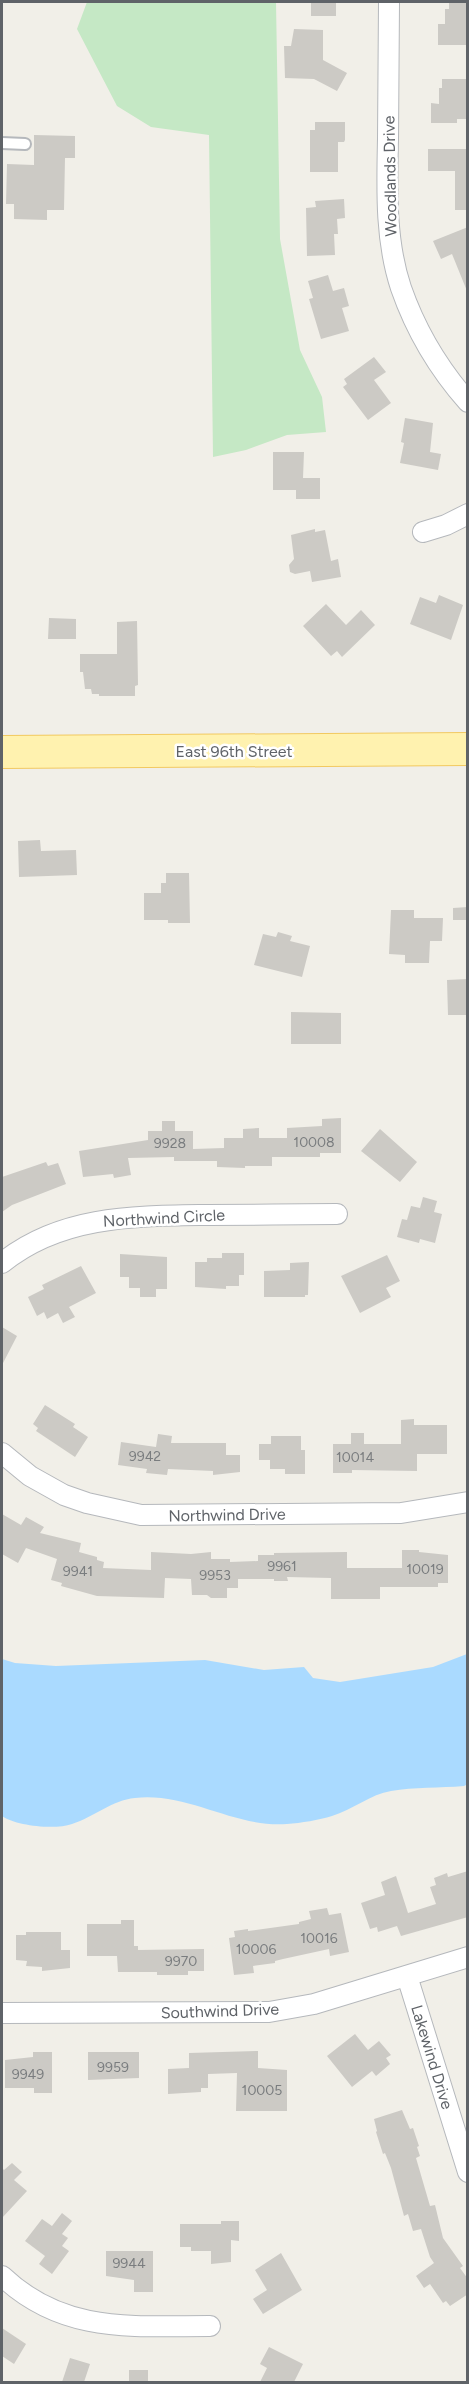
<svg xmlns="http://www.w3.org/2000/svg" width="469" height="2384" font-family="Figtree,sans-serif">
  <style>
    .green { fill: #c5e8c5 }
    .water { fill: #aadaff }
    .building { fill: #cccac5 }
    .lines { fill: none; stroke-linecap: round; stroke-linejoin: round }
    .lane-casing { stroke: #b5b8bc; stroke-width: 14 }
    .street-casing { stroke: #b5b8bc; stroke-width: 22 }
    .primary-casing { stroke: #f2c960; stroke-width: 34 }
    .lane { stroke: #fff; stroke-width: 10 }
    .street { stroke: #fff; stroke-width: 20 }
    .primary { stroke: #fff2af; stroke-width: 32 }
    .labels { text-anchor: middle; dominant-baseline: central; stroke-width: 5; stroke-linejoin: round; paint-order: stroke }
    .number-label { font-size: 14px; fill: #7a7d7f }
    .street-label { font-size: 16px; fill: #5f6368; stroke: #fff }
  </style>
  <rect width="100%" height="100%" fill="#f1efe8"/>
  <path class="green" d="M87 2H276L280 239 300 350 322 397 326 432 287 435 246 450 213 457 209 135 151 127 117 106 77 29Z"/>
  <path class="water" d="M467 1654 468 1784 464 1786C440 1788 414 1787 391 1791 371 1794 352 1810 332 1816 319 1820 301 1823 287 1824 234 1828 188 1792 135 1798 112 1800 94 1817 72 1824 55 1830 16 1826 2 1816V1659L15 1663 56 1666 205 1660 264 1670 304 1667 313 1678 340 1682 433 1667Z"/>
  <path class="building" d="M311 2H336V16H311Z
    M449 2H468L467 45H438V24H445V9H449Z
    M294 29 323 30V60L347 73 337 91 314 79 285 78 284 46H291Z
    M442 79H468V119H457V123H431V103L439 104V88H442Z
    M315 122H345V140L344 142H338V172H310V130H315Z
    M34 135 75 136V158H65L64 210H47V220L14 219V204H6L7 164 34 165Z
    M428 149H468V210H455V171H428Z
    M344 199 345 218 337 219 338 234H334L335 255 307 256 306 208 316 207 315 201Z
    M468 227V291H467L452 254 441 259 433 241Z
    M328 275 333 291 344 288 349 306 342 308 349 331 321 339 309 299 313 298 308 281Z
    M374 357 386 372 374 380 391 403 368 420 343 387 347 384 344 379Z
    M405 418 433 423 430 452 441 454 438 470 400 463 404 443 401 442Z
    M273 452H304L303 478H320V499H296V490H273Z
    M315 529V532L325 530 331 561 338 559 341 577 312 582 310 571 295 574 290 572 289 565 294 559 291 535Z
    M439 595 463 605 451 640 410 624 420 597 436 603Z
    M326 604 346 625 361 610 375 625 342 657 337 651 331 656 303 626Z
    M49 618 76 619V639H48Z
    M137 621 138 685 135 686V696H99V694H92L91 689H85L83 672H80V654H117V622Z
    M40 840 41 851 76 850 77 875 19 877 18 841Z
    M166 873H189L190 923H168V920H144V893H161V883H166Z
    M468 907V920H453V908Z
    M391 910H414V918H443L442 941H430L429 963H405V955L389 954Z
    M278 932 292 936 290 941 310 946 302 977 254 965 263 934 276 937Z
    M468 979V1015H448L447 980Z
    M291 1012 341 1013V1044H291Z
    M341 1118V1153H320V1157H272V1166H245V1168L217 1167V1161H174V1157L128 1158 131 1175 114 1178 113 1174 83 1177 79 1151 148 1140V1131H162V1121H175V1131H193V1149L224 1148V1138H243V1129L259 1128V1138H287V1128L322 1126V1119Z
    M380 1129 417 1162 400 1182 361 1151Z
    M46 1162 48 1166 58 1163 66 1184 12 1205 2 1212V1177Z
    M423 1197 437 1201 434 1212 442 1214 435 1243 420 1239 419 1243 397 1237 402 1219 407 1220 411 1206 420 1208Z
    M222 1253H244V1275H239V1286H226V1289L195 1287V1262H207V1258H222Z
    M120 1254 167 1257V1289H156V1297H140V1288H129V1277H120Z
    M387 1255 400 1281 386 1288 391 1297 360 1313 341 1276Z
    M309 1262 308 1295H305V1297H264V1271L290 1270V1263Z
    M81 1266 96 1293 69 1307 75 1317 63 1323 58 1313 47 1319 44 1312 37 1316 28 1297 44 1289 42 1285Z
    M2 1327 17 1336 2 1365Z
    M45 1405 75 1424 73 1427 88 1437 75 1457 36 1431 38 1428 33 1424Z
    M414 1419V1425H447V1454H417V1471L352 1470V1473H333V1444H351V1433H364V1444H401V1420Z
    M158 1434 172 1436 171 1443H226V1455H240V1472L213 1475V1471L168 1469 167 1475 146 1473 147 1469 118 1465 121 1442 156 1447Z
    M271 1436H301V1450H305V1474H285V1469H270V1460H259V1444H271Z
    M2 1514 21 1525 26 1517 44 1527 40 1533 81 1543 79 1552 97 1557V1560L104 1562 103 1568 151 1570V1552L191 1554 211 1552V1559H230V1562L258 1561V1555H274V1553L347 1552V1568H402V1550H419V1552L448 1555V1583H438V1587H380V1599H331V1578L287 1577 288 1581H274V1579H238V1588H227V1598H211L207 1595H192L191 1579 165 1578 164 1598 97 1596 61 1586 62 1583 51 1580 57 1559 26 1548 18 1563 2 1554Z
    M468 1871V1917L401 1936 397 1926 378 1932 377 1927 370 1929 361 1903 385 1895 381 1882 396 1876 408 1913 436 1904 430 1887 436 1885 434 1878 447 1873 448 1877Z
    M327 1908 329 1915 341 1913 349 1952 330 1956 329 1949 283 1959 275 1961V1963L253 1966 254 1973 234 1975 229 1938 235 1937 234 1931 248 1929V1931L299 1924V1922L311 1919 309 1911Z
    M121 1920H134V1946H138V1950L204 1949V1971H188V1975H157V1972H118L117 1956H87V1924H121Z
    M26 1932H61V1950H70V1968L42 1971V1967L26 1966 27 1961 16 1960V1935H26Z
    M355 2034 368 2050 379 2041 391 2055 386 2058 390 2064 376 2076 372 2071 352 2087 327 2056Z
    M258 2051V2068L287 2070V2111H236L237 2073 208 2074V2088H201V2092L168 2094V2069L189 2068V2053Z
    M33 2052H52V2093H34V2088H5V2060L33 2057Z
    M88 2052H139V2078L88 2080Z
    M402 2110 410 2129 413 2128 419 2146 417 2147 420 2156 416 2158 430 2206 435 2205 443 2238 463 2266 460 2268 468 2279V2294L450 2306 446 2301 443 2303 430 2284 424 2288 416 2276 434 2263 430 2257 421 2229 413 2231 408 2214 404 2216 391 2168 385 2153 383 2154 376 2132 377 2131 374 2119Z
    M12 2163 22 2172 14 2180 27 2191 2 2218V2168L4 2170Z
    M62 2213 72 2221 62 2234 68 2238 62 2246 69 2251 52 2274 39 2264 45 2256 25 2241 42 2219 52 2226Z
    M221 2221H239V2241L231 2240V2262L211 2264V2251H191V2247H180V2224H221Z
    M106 2251H153V2292H134V2280L106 2276Z
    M281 2253 302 2290 263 2314 253 2299 267 2290 255 2270Z
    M2 2328 26 2344 14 2364 2 2356Z
    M269 2347 303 2364 294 2382H260L267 2368 260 2364Z
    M70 2358 90 2364 84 2382H62Z
    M129 2370H148V2382H129Z"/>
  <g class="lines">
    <defs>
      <path id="lane" d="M2 143 25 144"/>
      <path id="street" d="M389 2C389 47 388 93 388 139 387 188 385 240 401 288 416 331 438 368 468 402
        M423 532 446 525 468 514
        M2 1263C61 1215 136 1216 208 1215 251 1215 294 1214 337 1214
        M2 1453 30 1476 64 1495 87 1503 141 1515 401 1513 468 1502
        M407 1976 468 2172
        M2 2013 269 2012 314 2004 468 1957
        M2 2276C63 2334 132 2326 210 2326"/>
      <path id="primary" d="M2 752 468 749"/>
    </defs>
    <use href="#lane" class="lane-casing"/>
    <use href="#street" class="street-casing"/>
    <use href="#primary" class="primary-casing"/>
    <use href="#lane" class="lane"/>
    <use href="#street" class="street"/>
    <use href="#primary" class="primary"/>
  </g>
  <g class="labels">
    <g class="number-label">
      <text x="314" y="1142">10008</text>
      <text x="170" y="1143">9928</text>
      <text x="145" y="1456">9942</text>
      <text x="355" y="1457">10014</text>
      <text x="282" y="1566">9961</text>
      <text x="425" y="1569">10019</text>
      <text x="78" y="1571">9941</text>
      <text x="215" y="1575">9953</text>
      <text x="319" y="1938">10016</text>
      <text x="256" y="1949">10006</text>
      <text x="181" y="1961">9970</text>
      <text x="113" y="2067">9959</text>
      <text x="28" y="2074">9949</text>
      <text x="262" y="2090">10005</text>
      <text x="129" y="2263">9944</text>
    </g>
    <g class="street-label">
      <text transform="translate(390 176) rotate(-91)">Woodlands Drive</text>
      <text x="234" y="751">East 96th Street</text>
      <text transform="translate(164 1218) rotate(-3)">Northwind Circle</text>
      <text transform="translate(227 1515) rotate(-1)">Northwind Drive</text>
      <text transform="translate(220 2011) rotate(-2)">Southwind Drive</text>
      <text transform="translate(432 2057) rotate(73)">Lakewind Drive</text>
    </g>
  </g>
  <rect width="469" height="2384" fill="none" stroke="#5f6368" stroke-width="6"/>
</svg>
